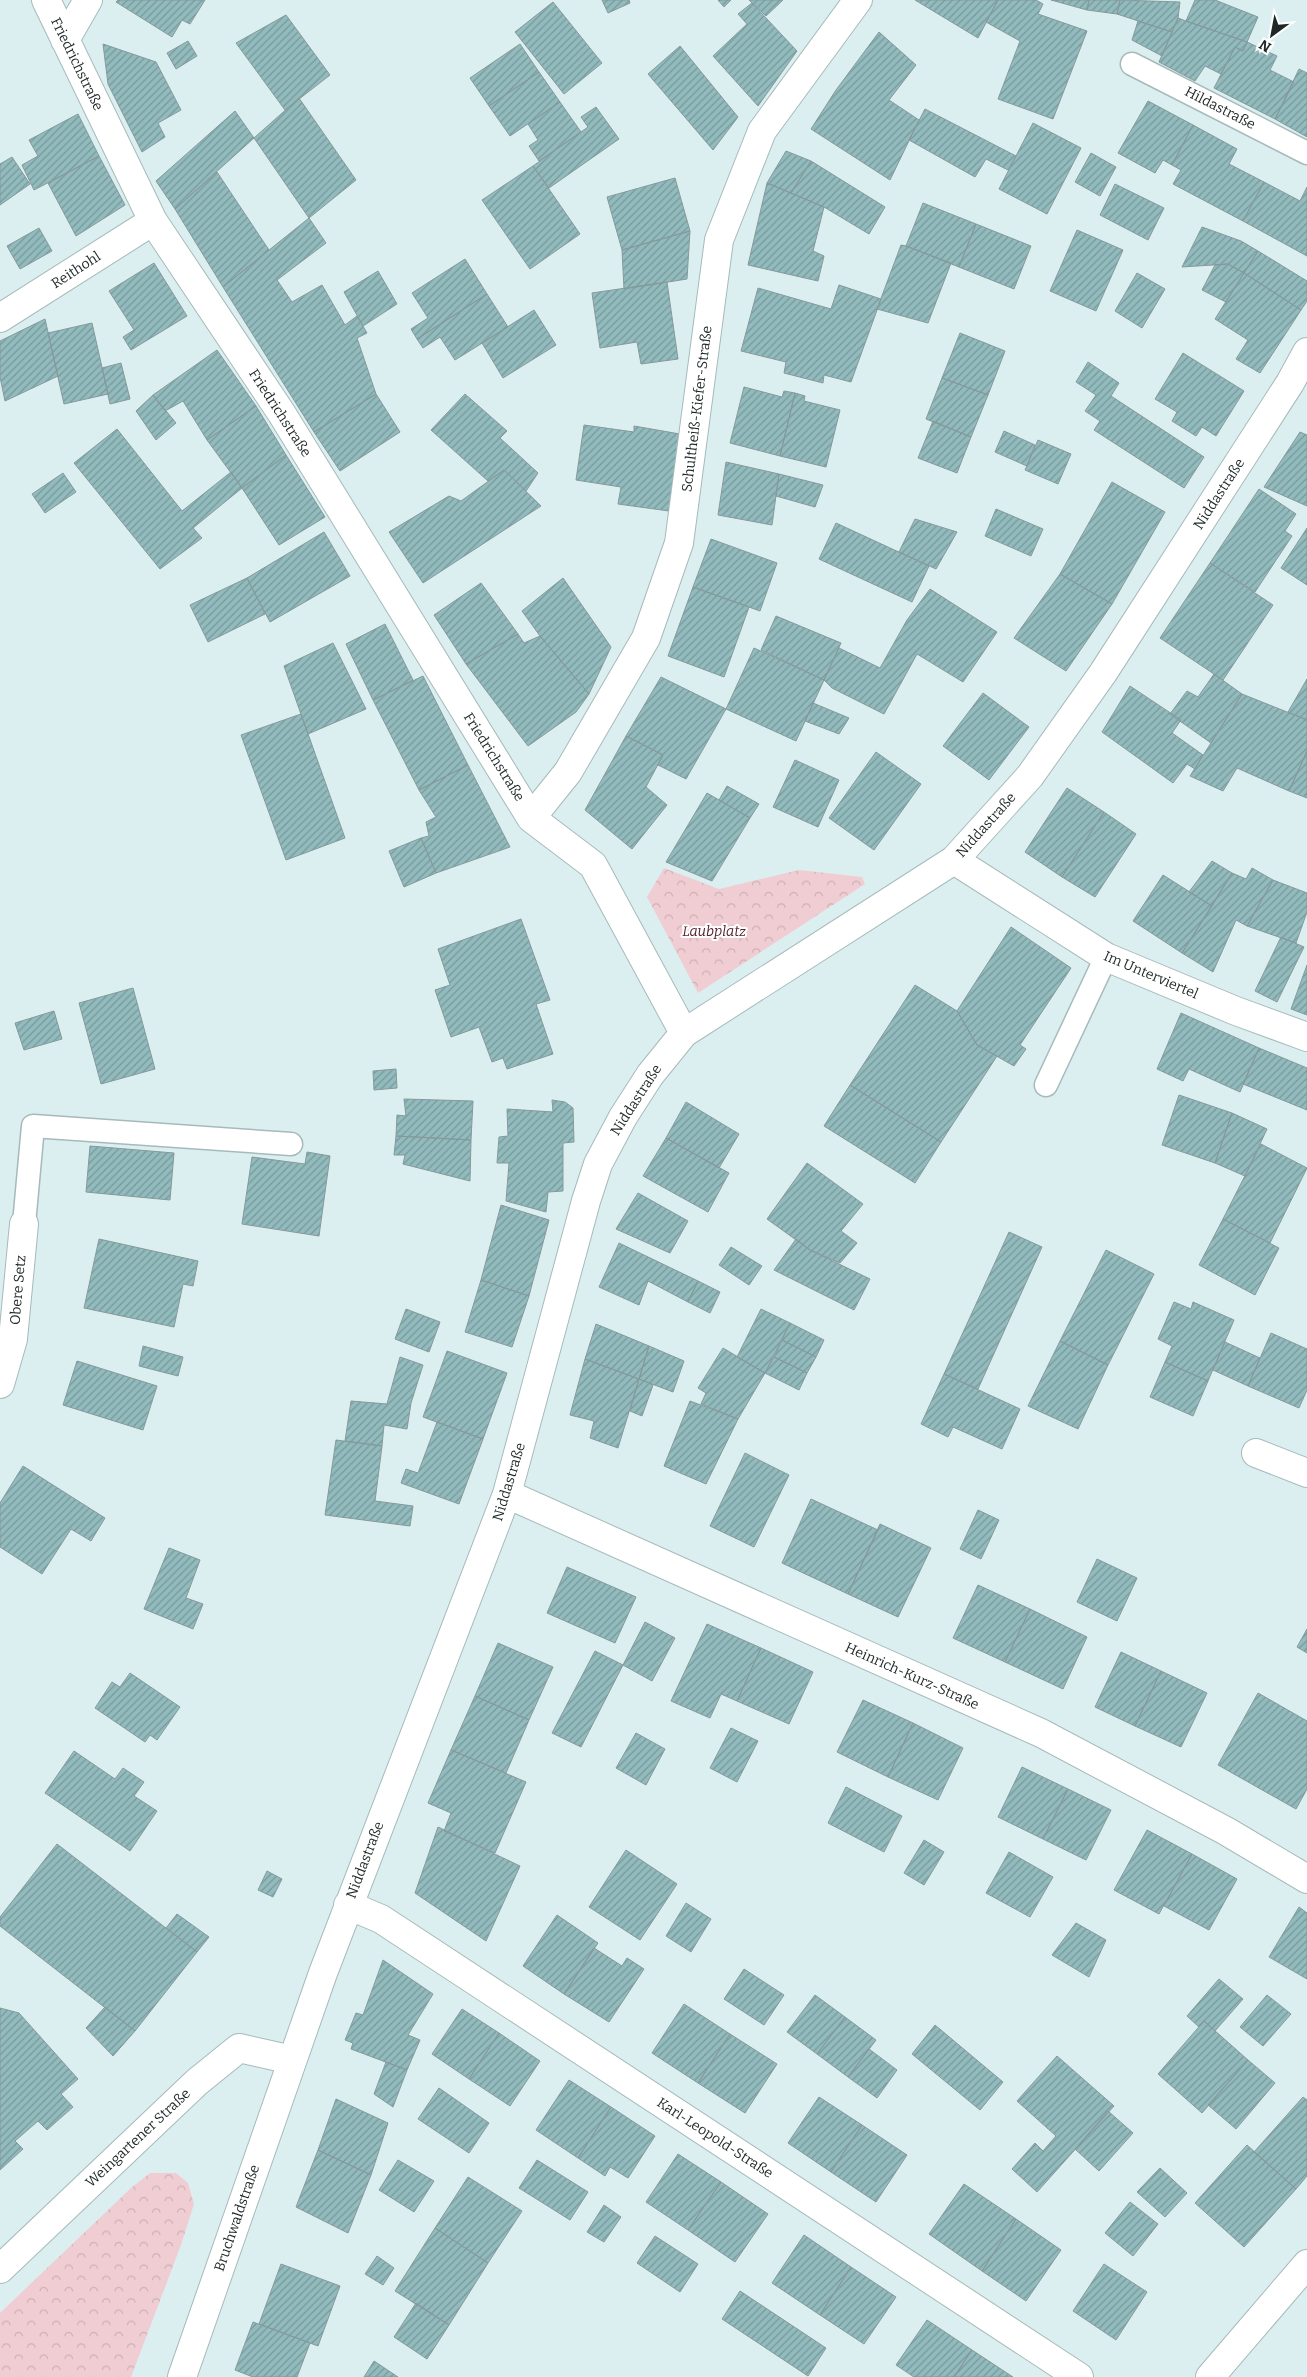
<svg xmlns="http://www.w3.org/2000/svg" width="1307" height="2377" font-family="Bitter,serif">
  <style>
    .park { fill: url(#park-crowns) }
    .building { fill: url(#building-hatch); stroke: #86999a }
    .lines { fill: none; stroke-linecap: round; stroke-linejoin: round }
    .service-casing { stroke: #a6babb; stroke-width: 25 }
    .minor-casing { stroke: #a6babb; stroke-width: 30 }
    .service { stroke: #fff; stroke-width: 22 }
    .minor { stroke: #fff; stroke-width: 28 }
    .labels { text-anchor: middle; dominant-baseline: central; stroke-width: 4; stroke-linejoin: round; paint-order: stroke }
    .street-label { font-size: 14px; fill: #1e2626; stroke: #fff }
    .park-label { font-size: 14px; font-style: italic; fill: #54242f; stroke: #fff }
  </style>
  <defs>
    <pattern id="park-crowns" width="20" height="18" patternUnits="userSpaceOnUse" patternTransform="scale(1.25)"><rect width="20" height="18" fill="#f0cdd2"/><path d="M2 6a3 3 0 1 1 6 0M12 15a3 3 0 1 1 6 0" fill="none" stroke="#cdb0b4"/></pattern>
    <pattern id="building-hatch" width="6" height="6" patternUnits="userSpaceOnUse" patternTransform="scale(1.25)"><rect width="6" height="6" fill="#92bbbe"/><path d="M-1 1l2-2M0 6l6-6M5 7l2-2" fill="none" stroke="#77989a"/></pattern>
  </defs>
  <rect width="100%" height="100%" fill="#dbeff1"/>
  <path class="park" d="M664 868 719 889 799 870 862 877 865 884 698 993 647 897Z
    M150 2173H176L188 2183 194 2204 181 2245 131 2377H0V2313L131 2188Z"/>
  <path class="building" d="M118 0H205L190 24 182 20 172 37 116 2Z
    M602 0H629L630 3 608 13Z
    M718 0H731L724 7Z
    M749 0H783L766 16Z
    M915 0H998L978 38Z
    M998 0H1036L1043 4 1038 14 1087 31 1053 119 998 99 1020 41 986 22Z
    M1051 0H1089L1087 10Z
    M1089 0H1120L1117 14 1087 10Z
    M1120 0 1180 2 1178 18 1172 32 1117 14Z
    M1195 0H1215L1258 17 1247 42 1186 21Z
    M553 2 602 63 564 94 515 32Z
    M752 3 797 51 758 106 713 56 747 24 738 14Z
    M286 15 330 75 285 110 236 43Z
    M1178 18 1186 21 1247 42 1243 51 1235 47 1221 74 1205 66 1195 81 1159 62Z
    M1138 21 1172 32 1162 56 1132 40Z
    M879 32 916 65 889 100 919 120 890 180 811 129 836 90Z
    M188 41 197 56 176 69 167 53Z
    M1247 42 1277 56 1270 70 1294 82 1275 119 1214 88 1235 47 1243 51Z
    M103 44 156 62 181 110 158 123 165 137 142 152 108 84Z
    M520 44 539 72 489 106 470 78Z
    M680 46 738 117 713 150 648 74Z
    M1299 69 1307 73V137L1275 119Z
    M539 72 560 102 510 136 489 106Z
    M299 98 356 180 309 218 254 138Z
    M1148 101 1193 125 1172 165 1163 160 1155 173 1118 153Z
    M560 102 581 132 539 161 529 146 538 140 528 124Z
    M596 107 619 139 549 188 533 166 588 127 581 117Z
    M925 109 1016 156 1008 170 986 159 975 177 909 140Z
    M235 111 254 138 175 209 156 181Z
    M78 114 99 156 34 190 22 165 38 156 29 140Z
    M1033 123 1081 148 1047 214 999 189Z
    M1193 125 1237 149 1229 164 1264 182 1243 221 1173 184 1181 170 1172 165Z
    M786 151 811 161 791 193 767 183Z
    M1091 153 1116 167 1100 196 1075 182Z
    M99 156 125 205 76 236 48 183Z
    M12 157 30 184 0 205V164Z
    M811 161 885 207 869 234 824 207 791 193Z
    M533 166 580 234 530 269 482 200Z
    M217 172 269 250 223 287 175 209Z
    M675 178 690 231 622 250 607 197Z
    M1264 182 1300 201 1307 187V256L1243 221Z
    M767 183 824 207 813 251 824 256 818 281 748 265Z
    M1115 184 1164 208 1148 240 1100 215Z
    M923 203 976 224 959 267 906 246Z
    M309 218 326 243 277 280 292 302 322 285 345 325 357 316 367 333 357 338 376 394 314 432 223 287Z
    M976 224 1031 246 1014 289 959 267Z
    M1202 227 1241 241 1258 251 1244 273 1228 264 1182 267Z
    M39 228 52 251 20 269 7 246Z
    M1077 230 1123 250 1096 311 1050 291Z
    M690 231 687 279 624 289 622 250Z
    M901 245 906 246 951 263 928 323 877 309Z
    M1258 251 1307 281V301L1301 310 1244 273Z
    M465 259 487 294 417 339 411 329 428 318 412 293Z
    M154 263 187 316 131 350 123 337 134 330 109 291Z
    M1228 264 1244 273 1226 302 1202 290 1215 265Z
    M378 271 397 304 363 326 344 292Z
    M1137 273 1165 289 1142 328 1115 311Z
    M1244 273 1301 310 1260 373 1236 359 1248 340 1215 319Z
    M667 282 678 359 641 364 637 342 600 348 592 293Z
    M839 285 881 299 851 382 824 375 823 383 784 373 786 362 741 351 758 288 831 309Z
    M487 294 508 327 455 360 440 337 423 348 417 339Z
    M534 310 556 345 503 378 482 343Z
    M45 319 58 376 5 401 0 377V341Z
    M92 323 108 394 64 404 48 333Z
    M960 333 1005 351 988 395 942 378Z
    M217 350 256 406 207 440 183 401 165 411 153 395Z
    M1183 353 1244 391 1216 436 1202 427 1196 436 1172 421 1177 412 1155 399Z
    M1088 362 1119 383 1111 396 1204 457 1184 488 1094 430 1100 421 1085 411 1096 395 1076 382Z
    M121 363 130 399 110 404 102 368Z
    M942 378 988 395 971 437 926 419Z
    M744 387 782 397 784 391 795 393 780 456 730 443Z
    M795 393 805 396 804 401 840 410 826 467 780 456Z
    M376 394 400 432 340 471 314 432Z
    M465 394 507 431 500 438 538 473 526 491 504 470 488 481 431 430Z
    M153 395 176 423 156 440 136 411Z
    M256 406 286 455 242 488 207 440Z
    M933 421 971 437 957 473 918 458Z
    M584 425 634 432V426L680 434 669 511 618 504 621 487 576 480Z
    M117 429 182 511 231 472 242 488 193 528 202 538 160 569 74 463Z
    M1004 431 1035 445 1027 466 995 452Z
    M1300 432 1307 435V506L1264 487Z
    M1038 440 1071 454 1058 484 1025 470Z
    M286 455 325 517 279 545 242 488Z
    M726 462 779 474 772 525 718 515Z
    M504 470 541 506 423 583 389 532 449 496 461 501Z
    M63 473 76 492 45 513 32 494Z
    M779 474 823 485 815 507 776 496Z
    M1112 482 1165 512 1112 604 1060 574Z
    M1259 489 1296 514 1285 531 1292 536 1255 592 1210 563Z
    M996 509 1043 529 1031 556 985 536Z
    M915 519 957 532 936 569 899 552Z
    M836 523 929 566 912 602 819 559Z
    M1307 528V585L1281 568Z
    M324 532 350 576 270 622 247 578Z
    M711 539 777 563 760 611 693 587Z
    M1210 563 1273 605 1223 680 1160 638Z
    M1060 574 1112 604 1066 671 1014 638Z
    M247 578 265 614 208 642 190 605Z
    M563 578 611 647 589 694 540 636 522 611Z
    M481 583 518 634 466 664 434 615Z
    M693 587 749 607 724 677 668 656Z
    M930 589 997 632 963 682 917 654 884 714 832 688 824 680 839 648 880 668 907 620Z
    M776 616 841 643 824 680 761 650Z
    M385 624 413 680 373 700 346 644Z
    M518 634 524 643 540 636 589 694 576 712 528 746 466 664Z
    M333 643 366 709 308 734 284 666Z
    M754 648 824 680 796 741 726 709Z
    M1214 674 1242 694 1211 743 1170 714 1187 691 1198 697Z
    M423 676 468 765 419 790 373 700Z
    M661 677 726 709 686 779 658 765 663 755 626 736Z
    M1307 679V720L1288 712Z
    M1130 686 1181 720 1172 733 1203 755 1195 769 1187 764 1173 783 1102 732Z
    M983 693 1029 727 989 780 943 746Z
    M1242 694 1307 720V751L1289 791 1237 768 1223 791 1190 776Z
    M813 703 849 718 839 734 805 721Z
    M301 714 345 838 286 860 241 735Z
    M626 736 663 755 646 787 667 805 632 849 585 810Z
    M1307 751V798L1289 791Z
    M876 752 921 784 874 850 829 818Z
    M795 760 839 780 818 827 773 807Z
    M468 765 510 847 436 873 421 838 429 836 426 822 436 817 419 790Z
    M727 786 759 804 750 818 719 800Z
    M1067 788 1104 812 1062 877 1025 852Z
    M707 793 750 818 712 881 666 862Z
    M1104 812 1136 834 1095 897 1062 877Z
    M421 838 436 873 404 887 389 851Z
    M1212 861 1232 873 1212 906 1189 892Z
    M1252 868 1273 880 1247 926 1236 920 1213 972 1182 953 1232 873 1246 879Z
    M1163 875 1212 906 1182 953 1133 921Z
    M1273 880 1307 893V912L1296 943 1247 926Z
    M521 919 550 1000 536 1004 553 1054 507 1069 503 1058 492 1062 479 1027 451 1037 435 990 450 985 438 949Z
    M1011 927 1071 968 1020 1045 1026 1049 1014 1066 977 1045 957 1011Z
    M1281 937 1304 947 1277 1002 1255 991Z
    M1307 965V1015L1291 1009Z
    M915 985 957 1011 977 1045 997 1056 941 1142 850 1085Z
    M133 988 155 1069 101 1084 79 1003Z
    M54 1011 62 1039 24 1050 15 1023Z
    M1181 1013 1259 1048 1240 1092 1189 1069 1183 1081 1157 1069Z
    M1259 1048 1307 1068V1110L1243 1084Z
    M396 1069 397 1088 374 1090 373 1071Z
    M850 1085 941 1142 915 1183 824 1126Z
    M1179 1095 1232 1113 1215 1163 1162 1145Z
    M404 1099 473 1101 471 1140 396 1136 397 1115 406 1116Z
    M552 1100 565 1102 573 1108 574 1142 563 1143V1191L548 1192 546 1212 506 1201 509 1163H497L499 1137 508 1136 507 1109 553 1112Z
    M686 1102 739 1134 719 1168 666 1138Z
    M1232 1113 1267 1129 1245 1176 1215 1163Z
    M396 1136 471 1140 470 1181 403 1164 405 1155H394Z
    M666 1138 729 1173 708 1212 643 1176Z
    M1261 1144 1307 1168 1270 1243 1223 1219Z
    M90 1146 174 1153 170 1200 86 1192Z
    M307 1152 330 1156 319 1236 242 1224 252 1157 305 1164Z
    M807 1163 863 1204 841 1231 857 1243 840 1263 810 1250 767 1219Z
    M638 1193 688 1221 670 1253 616 1229Z
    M501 1205 549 1220 529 1296 481 1280Z
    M1223 1219 1279 1248 1255 1295 1199 1265Z
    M1009 1232 1042 1247 978 1389 944 1374Z
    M99 1239 198 1261 193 1286 183 1284 174 1327 84 1308Z
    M796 1239 810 1250 870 1279 854 1310 774 1270Z
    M619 1243 698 1281 688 1302 648 1281 639 1305 599 1287Z
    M731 1247 762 1266 749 1285 719 1265Z
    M1106 1250 1154 1274 1108 1365 1060 1341Z
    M481 1280 529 1296 512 1347 465 1332Z
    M698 1281 720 1292 710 1313 688 1302Z
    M1174 1302 1191 1309 1193 1302 1234 1320 1208 1381 1165 1362 1172 1346 1158 1339Z
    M406 1309 440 1322 429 1352 395 1339Z
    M761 1309 790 1323 765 1373 737 1357Z
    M790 1323 824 1340 816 1357 782 1340Z
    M596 1324 649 1346 639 1379 585 1359Z
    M1271 1333 1307 1349V1390L1299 1408 1248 1386Z
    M782 1340 816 1357 807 1373 774 1357Z
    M1060 1341 1108 1365 1078 1429 1028 1406Z
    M1225 1342 1260 1358 1248 1386 1213 1370Z
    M143 1346 183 1357 178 1376 139 1366Z
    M649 1346 684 1361 673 1392 639 1379Z
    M723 1348 765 1373 738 1419 701 1404 706 1393 698 1388Z
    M447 1351 507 1373 483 1439 423 1417Z
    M400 1357 423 1365 411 1403 407 1429 384 1425 382 1446 345 1441 351 1401 387 1404Z
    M774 1357 807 1373 799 1390 765 1373Z
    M585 1359 639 1379 618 1448 590 1438 594 1421 570 1415Z
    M77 1361 157 1386 143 1430 63 1405Z
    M1165 1362 1208 1381 1193 1416 1150 1397Z
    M944 1374 1020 1409 1002 1449 953 1427 948 1437 921 1424Z
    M639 1379 653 1385 642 1416 630 1411Z
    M690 1401 738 1419 706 1484 664 1466Z
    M437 1422 483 1439 459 1504 401 1483 406 1469 418 1473Z
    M336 1440 382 1446 375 1501 413 1506 410 1526 325 1515Z
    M745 1453 789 1475 754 1547 710 1526Z
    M23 1466 105 1518 91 1541 71 1529 42 1574 0 1547V1503Z
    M811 1499 878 1530 848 1594 782 1563Z
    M978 1510 999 1520 981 1559 960 1549Z
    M880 1524 931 1548 898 1617 848 1594Z
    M169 1548 200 1560 186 1598 203 1604 193 1629 144 1609Z
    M1097 1559 1137 1578 1117 1621 1077 1602Z
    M567 1567 636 1597 615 1643 547 1613Z
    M978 1585 1030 1609 1005 1662 953 1638Z
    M1030 1609 1087 1637 1063 1689 1005 1662Z
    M645 1622 675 1638 652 1681 623 1665Z
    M707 1624 761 1648 737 1701 721 1694 710 1718 671 1701Z
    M1307 1629V1653L1297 1647Z
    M498 1643 553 1667 529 1720 475 1696Z
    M761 1648 813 1672 789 1724 737 1701Z
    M595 1651 623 1665 581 1747 552 1733Z
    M1121 1652 1161 1671 1135 1726 1095 1707Z
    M1161 1671 1207 1693 1181 1747 1135 1726Z
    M130 1673 180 1707 157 1740 150 1735 145 1742 95 1708 112 1682 120 1687Z
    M1258 1693 1307 1721V1789L1296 1809 1218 1765Z
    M475 1696 529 1720 506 1773 451 1750Z
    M863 1700 913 1723 888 1777 837 1752Z
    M913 1723 963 1748 938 1800 888 1777Z
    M731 1728 758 1741 737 1782 710 1768Z
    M636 1733 665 1749 646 1785 616 1768Z
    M451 1750 526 1782 495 1853 444 1831 451 1813 428 1803Z
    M74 1751 115 1779 123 1768 144 1782 134 1796 157 1811 130 1851 45 1793Z
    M1022 1767 1068 1789 1043 1839 998 1817Z
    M846 1787 902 1816 884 1852 828 1823Z
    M1068 1789 1111 1810 1086 1860 1043 1839Z
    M438 1827 520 1866 486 1941 415 1893Z
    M1147 1830 1192 1854 1159 1914 1114 1890Z
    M924 1840 944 1852 924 1885 904 1873Z
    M57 1844 197 1952 135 2031 0 1926V1917Z
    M626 1850 677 1884 640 1940 589 1907Z
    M1009 1852 1053 1877 1030 1917 986 1893Z
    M1192 1854 1237 1879 1209 1930 1164 1906Z
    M267 1871 282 1879 273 1897 258 1890Z
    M686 1903 711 1919 691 1952 666 1936Z
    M1299 1907 1307 1913V1979L1269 1957Z
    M177 1914 209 1937 197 1952 166 1928Z
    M557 1915 598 1943 564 1994 523 1966Z
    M1076 1923 1106 1940 1089 1977 1052 1955Z
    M594 1948 622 1966 627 1958 644 1969 609 2022 564 1994Z
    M383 1960 433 1994 408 2035 420 2040 407 2070 351 2049 353 2043 345 2040 356 2013 363 2015Z
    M744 1969 784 1995 764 2025 724 1999Z
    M1219 1979 1243 1999 1215 2031 1204 2021 1199 2027 1187 2016Z
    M815 1995 845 2017 817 2054 787 2032Z
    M1267 1995 1291 2014 1263 2046 1240 2027Z
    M684 2004 730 2034 698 2083 652 2053Z
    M105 2007 135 2031 113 2056 86 2028Z
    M0 2008 19 2013 78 2079 61 2094 73 2107 47 2130 38 2121 15 2141 23 2149 0 2170Z
    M462 2009 499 2033 469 2079 432 2054Z
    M845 2017 876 2040 848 2077 817 2054Z
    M1204 2021 1248 2060 1202 2113 1158 2074Z
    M935 2025 1003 2082 980 2110 912 2054Z
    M499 2033 540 2061 510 2106 469 2079Z
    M730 2034 777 2064 745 2113 698 2083Z
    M869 2049 897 2070 877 2098 848 2077Z
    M1057 2056 1114 2106 1037 2192 1012 2169 1035 2143 1043 2151 1056 2136 1017 2101Z
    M1248 2060 1275 2083 1236 2129 1208 2105Z
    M386 2062 407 2070 393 2107 374 2094Z
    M569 2080 611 2107 578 2158 536 2130Z
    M439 2088 489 2123 469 2153 418 2119Z
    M819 2097 862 2125 831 2172 788 2143Z
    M1303 2097 1307 2100V2176L1296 2189 1254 2152Z
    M336 2099 388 2123 371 2175 318 2150Z
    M611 2107 655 2136 628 2178 610 2167 605 2176 578 2158Z
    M1108 2111 1133 2133 1099 2171 1075 2149Z
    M862 2125 907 2155 876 2202 831 2172Z
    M1247 2145 1296 2189 1244 2247 1195 2203Z
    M318 2150 371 2175 348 2233 296 2207Z
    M678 2154 721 2182 688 2230 646 2202Z
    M398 2160 434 2181 414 2212 379 2190Z
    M537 2160 588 2192 570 2220 519 2188Z
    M1160 2168 1187 2193 1165 2217 1137 2192Z
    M468 2177 522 2211 488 2263 435 2228Z
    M721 2182 768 2214 735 2262 688 2230Z
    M964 2184 1016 2219 982 2271 929 2234Z
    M1130 2202 1158 2224 1133 2256 1105 2233Z
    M604 2205 621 2217 604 2242 587 2232Z
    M1016 2219 1061 2250 1026 2301 982 2271Z
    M435 2228 488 2263 449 2325 395 2291Z
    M804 2235 851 2267 820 2315 772 2283Z
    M655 2236 698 2264 680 2292 637 2263Z
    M377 2256 394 2268 383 2285 365 2274Z
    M281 2264 340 2286 318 2346 259 2324Z
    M1104 2264 1147 2292 1116 2340 1073 2311Z
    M851 2267 896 2297 864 2344 820 2315Z
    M740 2291 826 2348 808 2376 722 2319Z
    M416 2303 449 2325 427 2359 394 2337Z
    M927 2320 972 2350 954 2377H914L896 2365Z
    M253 2322 310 2343 297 2377H253L235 2370Z
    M972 2350 1013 2377H954Z
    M374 2361 398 2377H364Z"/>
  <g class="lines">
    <defs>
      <path id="service" d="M1132 64 1307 153
        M1046 1085 1106 957
        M24 1224 33 1126 291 1144"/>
      <path id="minor" d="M46 0 153 221 282 414 531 818 593 865 684 1033
        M65 40 88 0
        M0 318 153 221
        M531 818 568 772 646 638 679 543 719 240 762 131 858 0
        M954 860 1106 957 1236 1011 1307 1037
        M0 1384 13 1339 24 1224
        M1256 1453 1307 1473
        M507 1494 1041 1733 1226 1831 1307 1879
        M348 1905 381 1919 1079 2377
        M0 2269 197 2082 239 2048 292 2060
        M182 2377 323 1973 507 1494 586 1201 598 1164 623 1117 650 1075 684 1033 954 860 1030 776 1103 673 1290 383 1307 352
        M1210 2377 1307 2264"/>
    </defs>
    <use href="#service" class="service-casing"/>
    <use href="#minor" class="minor-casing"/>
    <use href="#service" class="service"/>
    <use href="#minor" class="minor"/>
  </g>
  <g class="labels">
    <g class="street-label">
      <text transform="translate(77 64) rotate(64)">Friedrichstraße</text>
      <text transform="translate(1220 108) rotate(27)">Hildastraße</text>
      <text transform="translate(76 270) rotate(-33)">Reithohl</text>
      <text transform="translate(697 409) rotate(-83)">Schultheiß-Kiefer-Straße</text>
      <text transform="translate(280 413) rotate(57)">Friedrichstraße</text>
      <text transform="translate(1219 494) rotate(-57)">Niddastraße</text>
      <text transform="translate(494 757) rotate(58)">Friedrichstraße</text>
      <text transform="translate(986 825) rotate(-48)">Niddastraße</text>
      <text transform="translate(1151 975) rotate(23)">Im Unterviertel</text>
      <text transform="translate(636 1100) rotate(-57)">Niddastraße</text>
      <text transform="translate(18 1290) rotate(-85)">Obere Setz</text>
      <text transform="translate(509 1482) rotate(-73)">Niddastraße</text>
      <text transform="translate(912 1676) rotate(24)">Heinrich-Kurz-Straße</text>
      <text transform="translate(365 1860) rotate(-69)">Niddastraße</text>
      <text transform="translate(138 2138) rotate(-43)">Weingartener Straße</text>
      <text transform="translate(715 2138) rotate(33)">Karl-Leopold-Straße</text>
      <text transform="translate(237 2218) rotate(-71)">Bruchwaldstraße</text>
    </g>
    <g class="park-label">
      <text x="714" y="931">Laubplatz</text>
    </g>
  </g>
  <g transform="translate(1272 35) rotate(212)" stroke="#ffffff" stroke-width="4" paint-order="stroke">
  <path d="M0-4L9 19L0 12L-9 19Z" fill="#1e2626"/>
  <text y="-8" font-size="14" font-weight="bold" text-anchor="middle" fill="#1e2626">N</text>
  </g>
</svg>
